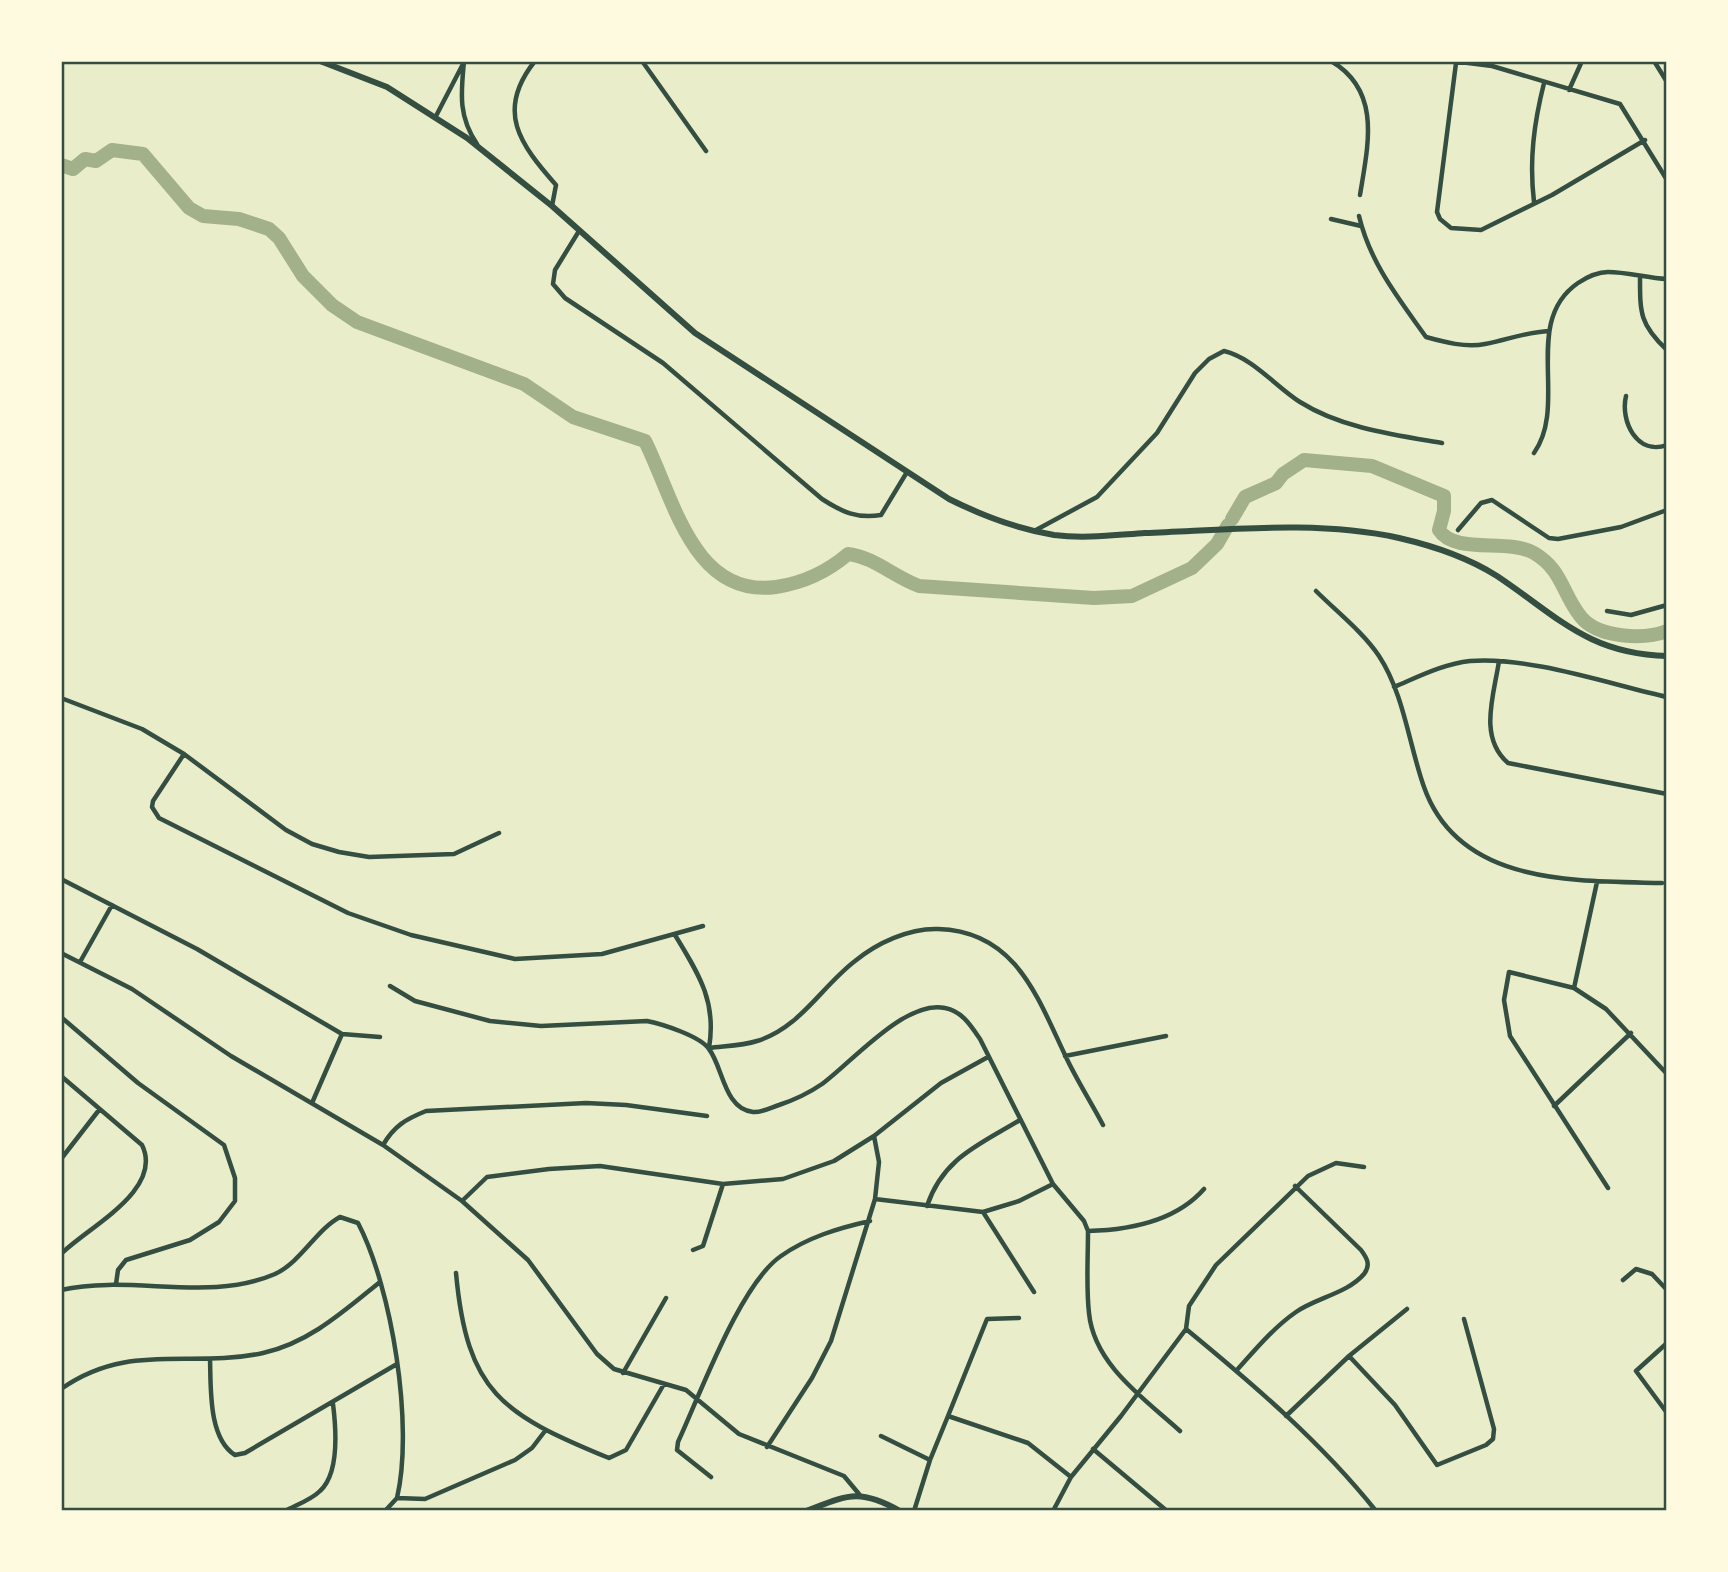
<svg xmlns="http://www.w3.org/2000/svg" width="1728" height="1572" font-family="'IBM Plex Sans',sans-serif">
  <style>
    .lines { fill: none; stroke-linecap: round; stroke-linejoin: round }
    .stream { stroke: #a3b18a; stroke-width: 2.5 }
    .river { stroke: #a3b18a; stroke-width: 14 }
    .minor { stroke: #344e41; stroke-width: 4.5 }
    .tertiary { stroke: #344e41; stroke-width: 6 }
    .secondary { stroke: #344e41; stroke-width: 6 }
    .neatline { fill: none; stroke: #344e41; stroke-width: 2.5 }
  </style>
  <rect width="100%" height="100%" fill="#e9edc9"/>
  <g class="lines">
    <path class="stream" d="M1228 525 1232 519"/>
    <path class="river" d="M61 165 73 169 85 159 96 161 112 150 143 154 189 208 203 216 239 219 269 229 279 238 303 276 332 305 357 322 524 384 573 417 645 441C674 499 693 598 776 587 803 583 827 572 848 554 874 557 894 577 919 586L1094 598 1132 596 1192 568 1217 544 1228 525
      M1232 519 1245 497 1276 483 1283 474 1304 460 1372 466 1444 496V511L1439 530C1455 555 1508 538 1534 553 1563 570 1562 594 1581 617 1598 638 1644 640 1667 631"/>
    <path class="minor" d="M464 61C461 93 458 116 477 144
      M535 61C495 111 520 144 556 185L552 206
      M642 61 706 151
      M1331 61C1382 91 1368 145 1360 195
      M1452 61 1492 66 1620 104 1667 180
      M1654 61 1667 82
      M1456 63 1437 212 1440 219 1451 228 1481 230 1552 195 1645 140
      M1569 90 1582 61
      M436 116 463 64
      M1534 202C1529 160 1534 123 1544 83
      M1359 216C1370 263 1399 299 1426 337 1444 342 1466 348 1485 344 1507 340 1526 332 1549 331
      M1331 219 1361 226
      M579 231 555 270 553 284 565 298 663 363 822 499C842 512 857 519 881 515L907 472
      M1640 278C1640 313 1640 325 1667 350
      M1626 396C1620 421 1637 456 1667 445
      M1534 453C1569 404 1521 322 1578 283 1587 277 1597 272 1608 272 1627 272 1647 278 1667 279
      M1036 530 1097 497 1157 433 1195 373 1209 359 1224 351C1253 358 1275 386 1300 402 1341 428 1395 435 1442 443
      M1458 530 1481 503 1492 500 1549 538 1558 539 1621 527 1667 510
      M1316 591C1336 611 1363 632 1379 656 1404 694 1409 745 1424 787 1459 886 1576 881 1662 883
      M1607 611 1631 615 1667 605
      M1499 661C1494 695 1478 737 1508 763L1667 794
      M1394 687C1418 677 1443 664 1470 661 1528 656 1609 684 1667 697
      M61 698 142 729 184 754 286 830 312 844 339 852 369 857 454 854 499 833
      M184 754 153 801 152 807 159 818 348 913 411 935 515 959 602 954 703 926
      M61 879 197 949 342 1034 312 1103
      M675 935C698 973 717 1001 709 1048
      M61 953 132 989 231 1056 383 1145 462 1201 528 1260 597 1354 614 1369 686 1390 739 1434 844 1476 859 1494
      M80 962 112 905
      M390 986 415 1001 490 1021 541 1026 647 1021C662 1024 700 1036 709 1049 723 1067 724 1109 753 1112 761 1113 772 1107 779 1105 794 1100 809 1093 822 1084 852 1062 906 999 945 1008 962 1011 971 1026 980 1039L1053 1184 1084 1221 1088 1231C1088 1258 1086 1287 1089 1313 1094 1365 1145 1399 1180 1431
      M1574 988 1597 882
      M61 1017 138 1083 224 1145 235 1178V1201L219 1222 190 1240 126 1260 118 1270 116 1284
      M342 1034 380 1037
      M709 1048C724 1046 742 1046 757 1041 800 1028 821 987 855 961 877 943 909 928 938 929 1015 931 1037 996 1065 1055 1076 1079 1091 1102 1103 1125
      M1065 1056 1166 1036
      M61 1076 142 1145C164 1190 88 1227 61 1254
      M1554 1106 1631 1033
      M383 1145C394 1126 406 1119 426 1111L586 1103 626 1105 707 1116
      M61 1159 99 1110
      M1608 1188 1510 1036 1504 1000 1509 972 1574 988 1606 1009 1667 1074
      M875 1199 983 1212 1019 1201 1053 1184
      M462 1201 487 1177 549 1169 600 1166 723 1184 783 1179 834 1161 874 1136 941 1083 988 1057
      M927 1206C943 1158 979 1145 1020 1120
      M983 1212 1034 1292
      M1088 1231C1128 1230 1176 1221 1204 1189
      M693 1250 703 1246 723 1184
      M456 1273C467 1393 502 1414 609 1458L626 1450 664 1384
      M1623 1280 1636 1269 1652 1274 1667 1290
      M61 1290C132 1274 208 1303 275 1274 301 1262 316 1230 340 1217L358 1223C392 1288 414 1426 397 1498
      M1019 1318 987 1319 948 1416 1028 1443 1071 1477
      M1186 1329C1254 1385 1321 1442 1376 1511
      M1667 1343 1636 1371 1667 1413
      M1349 1356 1395 1405 1437 1465 1486 1445 1493 1439 1494 1429 1464 1319
      M210 1359C211 1387 208 1438 235 1455L245 1453 397 1364
      M1237 1370C1255 1350 1273 1328 1296 1312 1316 1298 1348 1293 1364 1274 1371 1265 1367 1258 1361 1250L1295 1186
      M623 1373 666 1298
      M61 1389C129 1341 190 1369 263 1353 309 1343 344 1311 380 1282
      M1286 1416 1349 1356 1407 1309
      M881 1436 930 1460 914 1511
      M767 1447 812 1378 831 1341 875 1199 879 1162 874 1136
      M1093 1449 1167 1511
      M930 1460 948 1416
      M711 1477 677 1450 678 1442C700 1395 740 1284 781 1256 808 1237 839 1228 870 1221
      M397 1498 425 1499 515 1460 532 1448 545 1431
      M285 1511C296 1505 311 1500 320 1491 340 1473 336 1428 333 1404
      M385 1511 397 1498
      M1053 1511 1071 1477 1121 1416 1186 1329 1189 1306 1216 1265 1308 1176 1336 1163 1364 1167"/>
    <path class="tertiary" d="M320 61 387 87 467 138 552 206 695 333 949 499C983 516 1017 529 1054 535 1084 539 1115 535 1145 533 1228 530 1317 520 1399 538 1434 546 1467 557 1497 576 1557 616 1588 654 1667 656"/>
    <path class="secondary" d="M806 1511C848 1495 859 1488 900 1511"/>
  </g>
  <rect width="1728" height="1572" fill="none" stroke="#fefae0" stroke-width="126"/>
  <rect x="63" y="63" width="1602" height="1446" class="neatline"/>
</svg>
